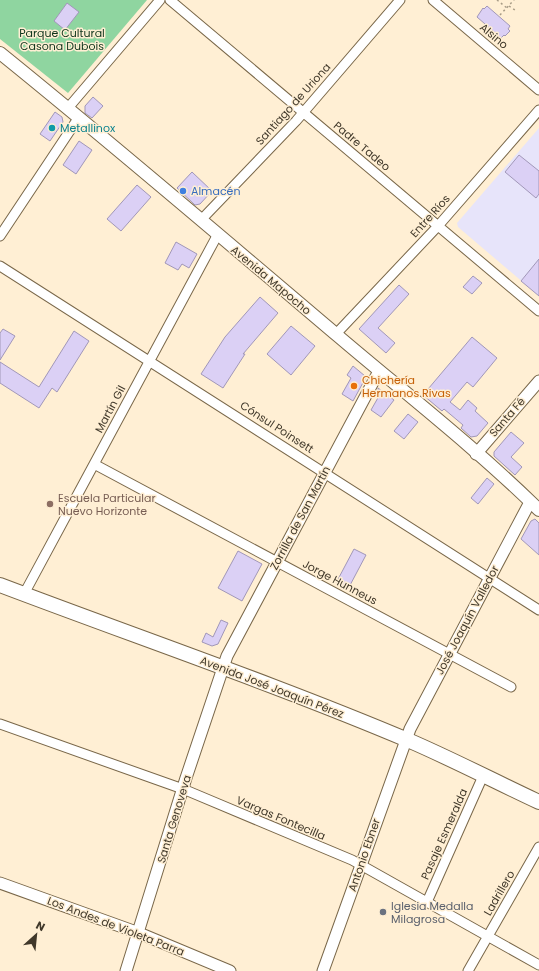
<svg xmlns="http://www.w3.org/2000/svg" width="539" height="971" font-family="Poppins,sans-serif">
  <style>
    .commercial { fill: #e7e4fa }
    .green { fill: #8fd5a0 }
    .building { fill: #dbd0f5; stroke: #a197b8 }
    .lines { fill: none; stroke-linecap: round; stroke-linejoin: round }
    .minor-casing { stroke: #796749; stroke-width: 11 }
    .tertiary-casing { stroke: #796749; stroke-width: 13 }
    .secondary-casing { stroke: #796749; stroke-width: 14 }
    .primary-casing { stroke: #796749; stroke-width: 16 }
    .path { stroke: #a89c87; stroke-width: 1.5; stroke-dasharray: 2 3; stroke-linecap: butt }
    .minor { stroke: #fff; stroke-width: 9 }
    .tertiary { stroke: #fff; stroke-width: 11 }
    .secondary { stroke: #fff; stroke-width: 12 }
    .primary { stroke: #fff; stroke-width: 14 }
    .culture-dot { fill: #0f9aa8; stroke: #ffefd4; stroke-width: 1.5 }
    .shop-dot { fill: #3f7fe0; stroke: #ffefd4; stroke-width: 1.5 }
    .food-dot { fill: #e8710a; stroke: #ffefd4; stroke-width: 1.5 }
    .education-dot { fill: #8d6e63; stroke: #ffefd4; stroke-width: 1.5 }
    .worship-dot { fill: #6b7280; stroke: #ffefd4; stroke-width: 1.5 }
    .labels { text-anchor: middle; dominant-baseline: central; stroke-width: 3; stroke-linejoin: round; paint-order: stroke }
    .park-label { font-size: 11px; fill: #0d341a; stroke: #ffefd4 }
    .street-label { font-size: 11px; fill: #40382a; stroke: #ffefd4 }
    .culture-label { font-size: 11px; fill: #0d838f; stroke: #ffefd4; text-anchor: start }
    .shop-label { font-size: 11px; fill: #366cbe; stroke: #ffefd4; text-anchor: start }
    .food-label { font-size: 11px; fill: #c56008; stroke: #ffefd4; text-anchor: start }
    .education-label { font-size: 11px; fill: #785e54; stroke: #ffefd4; text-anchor: start }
    .worship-label { font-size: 11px; fill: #5b616d; stroke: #ffefd4; text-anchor: start }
  </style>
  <rect width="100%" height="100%" fill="#ffefd4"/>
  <path class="commercial" d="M539 128V296L458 227 457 223Z"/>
  <path class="green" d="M0 0H147L68 93 0 39Z"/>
  <path class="building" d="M67 3 79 12 65 30 54 21Z
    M487 6 510 26 508 29 510 31 505 36 504 35 501 38 477 17 483 8 484 9Z
    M93 97 103 106 92 118 85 113V106Z
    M55 112 62 117 63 122 50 141 40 134Z
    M79 141 92 150 76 174 63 165Z
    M519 155 539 171V194L536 198 505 172Z
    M192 172 212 191 200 204 195 205 177 188Z
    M137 185 151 197 121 231 107 219Z
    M176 242 197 254 189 268 182 264 178 270 165 263Z
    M539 259V296L521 281Z
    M473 276 482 283 472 294 463 287Z
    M399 285 409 294 378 328 395 343 386 353 359 329Z
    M260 297 278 313 243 354H245L223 388 201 374 225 337Z
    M291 326 315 346 291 375 267 354Z
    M3 329 15 336 0 360V333Z
    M74 331 89 341 57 392 52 388 39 408 0 383V362L39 387Z
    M472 337 497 358 473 387 467 382 450 402 460 410 468 400 477 408 475 411 488 423 477 436 471 437 461 428 463 425 444 409 442 411 423 395Z
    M353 366 365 376V379L353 401 342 394 351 378 347 375Z
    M378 388 394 400 381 417 371 410 379 396Z
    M408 414 418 422 404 439 394 431Z
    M511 432 524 443 511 457 522 467 515 475 494 456V452Z
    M487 478 494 484 478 504 471 498Z
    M535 519 539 523V555L521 539 531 521Z
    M354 549 366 555 348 589 336 583Z
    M238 551 262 564 242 601 218 588Z
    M221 620 228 623 218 644 212 646 202 642 206 633 213 637Z"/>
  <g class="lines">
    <defs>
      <path id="minor" d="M170 0 539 311
        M433 0 539 90
        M68 108 160 0
        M201 220 296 121 400 0
        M0 236 79 117
        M0 266 539 610
        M336 334 438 226 539 110
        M94 464 511 687
        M24 594 218 234
        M0 724 183 789 352 860 539 965
        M427 902 483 776
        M468 971 539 847"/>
      <path id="tertiary" d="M476 454 539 381
        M0 883 139 933 230 971
        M126 971 186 778 227 656 379 371
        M323 971 410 729 530 502"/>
      <path id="secondary" d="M0 53C114 145 226 241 338 336 405 393 476 448 539 510"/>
      <path id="primary" d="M0 585C137 637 275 684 410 741 454 760 496 782 539 802"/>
    </defs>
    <use href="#minor" class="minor-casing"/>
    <use href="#tertiary" class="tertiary-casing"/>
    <use href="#secondary" class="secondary-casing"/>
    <use href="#primary" class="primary-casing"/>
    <path class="path" d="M497 0 507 8
      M509 6 515 10
      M500 15 514 0"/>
    <use href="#minor" class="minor"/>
    <use href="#tertiary" class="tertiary"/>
    <use href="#secondary" class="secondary"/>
    <use href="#primary" class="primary"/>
  </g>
  <circle class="culture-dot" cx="52" cy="128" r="4"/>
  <circle class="shop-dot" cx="183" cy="191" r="4"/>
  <circle class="food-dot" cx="354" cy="386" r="4"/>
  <circle class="education-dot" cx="50" cy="504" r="4"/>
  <circle class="worship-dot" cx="383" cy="912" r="4"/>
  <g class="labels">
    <g class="park-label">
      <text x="62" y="33">Parque Cultural<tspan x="62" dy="13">Casona Dubois</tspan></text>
    </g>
    <g class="street-label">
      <text transform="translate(494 36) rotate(40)">Alsino</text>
      <text transform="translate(293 104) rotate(-48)">Santiago de Uriona</text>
      <text transform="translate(362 146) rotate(40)">Padre Tadeo</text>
      <text transform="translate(430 216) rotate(-48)">Entre Ríos</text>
      <text transform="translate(271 280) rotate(40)">Avenida Mapocho</text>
      <text transform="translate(110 409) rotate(-62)">Martín Gil</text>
      <text transform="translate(507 417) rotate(-49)">Santa Fé</text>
      <text transform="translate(277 427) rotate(33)">Cónsul Poinsett</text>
      <text transform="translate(300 518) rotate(-62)">Zorrilla de San Martín</text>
      <text transform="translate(340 582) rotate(28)">Jorge Hunneus</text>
      <text transform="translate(467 620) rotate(-62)">José Joaquín Valledor</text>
      <text transform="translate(272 687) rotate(21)">Avenida José Joaquín Pérez</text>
      <text transform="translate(281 818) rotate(23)">Vargas Fontecilla</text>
      <text transform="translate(174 819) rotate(-73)">Santa Genoveva</text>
      <text transform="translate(444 834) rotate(-66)">Pasaje Esmeralda</text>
      <text transform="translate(364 855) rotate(-71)">Antonio Ebner</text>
      <text transform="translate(499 893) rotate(-60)">Ladrillero</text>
      <text transform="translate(116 926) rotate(21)">Los Andes de Violeta Parra</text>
    </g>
    <g class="culture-label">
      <text x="60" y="128">Metallinox</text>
    </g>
    <g class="shop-label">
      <text x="191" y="191">Almacén</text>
    </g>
    <g class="food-label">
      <text x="362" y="380">Chichería<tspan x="362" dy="13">Hermanos Rivas</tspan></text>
    </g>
    <g class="education-label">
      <text x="58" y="498">Escuela Particular<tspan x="58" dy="13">Nuevo Horizonte</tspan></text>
    </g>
    <g class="worship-label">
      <text x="391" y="906">Iglesia Medalla<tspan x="391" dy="13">Milagrosa</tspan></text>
    </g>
  </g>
  <g transform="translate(36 935) rotate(27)" stroke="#ffefd4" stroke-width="3" paint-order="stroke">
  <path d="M0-3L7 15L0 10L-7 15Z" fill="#40382a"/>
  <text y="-6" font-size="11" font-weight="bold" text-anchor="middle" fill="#40382a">N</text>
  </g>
</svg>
